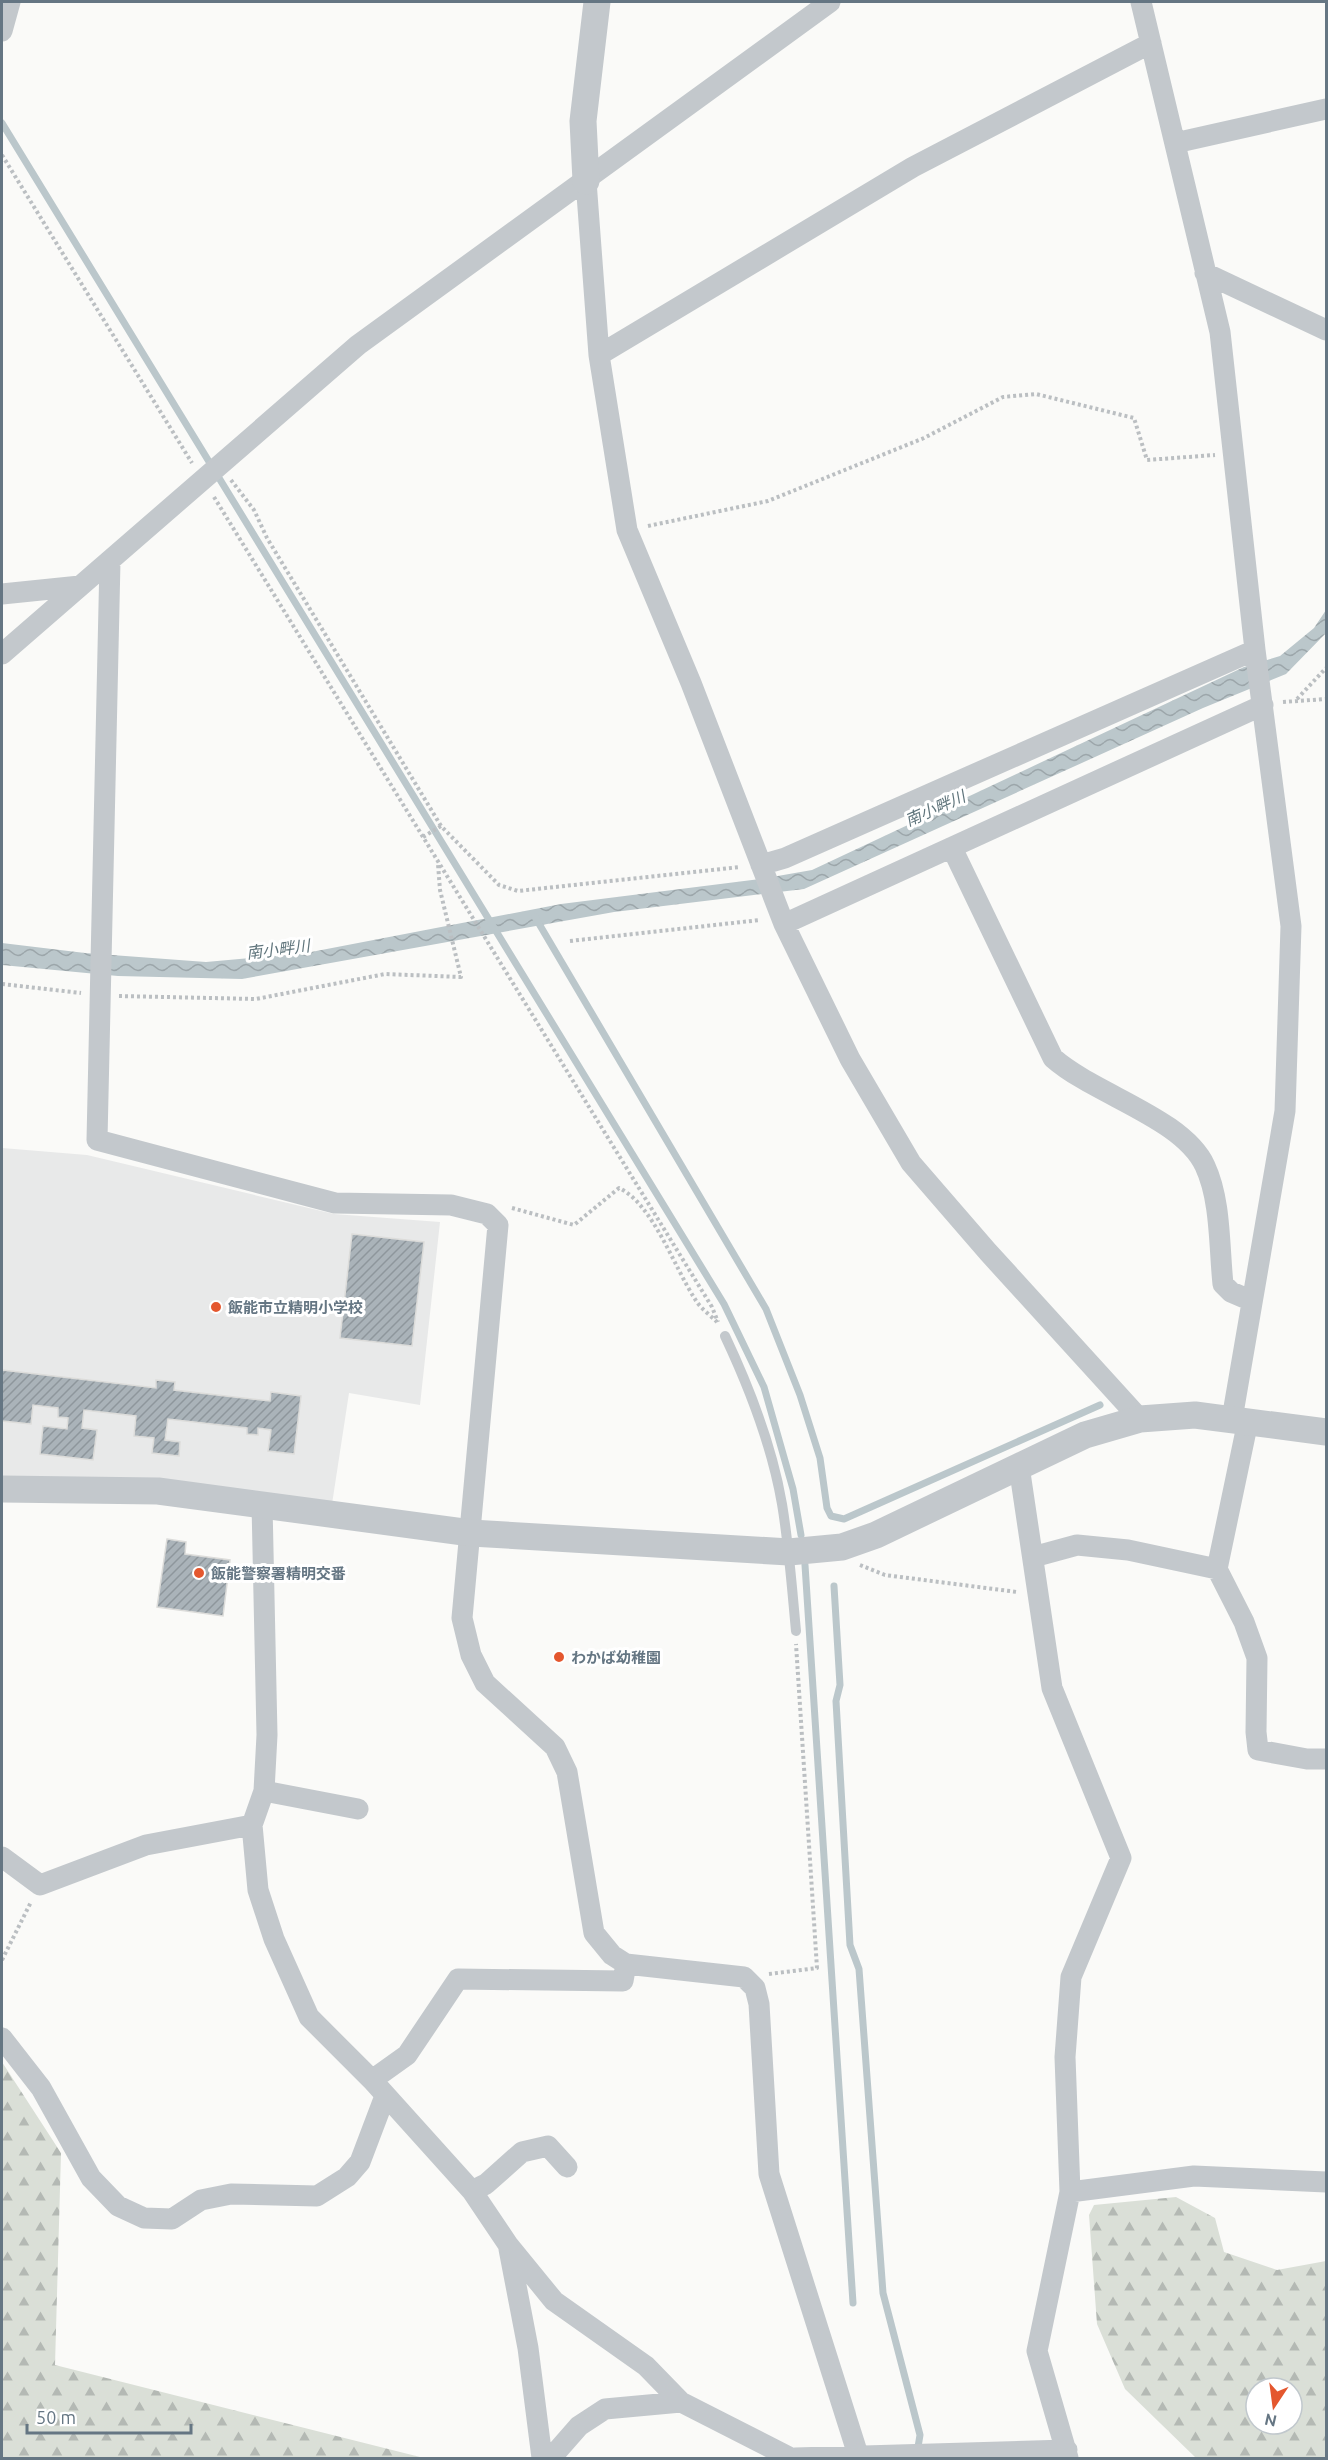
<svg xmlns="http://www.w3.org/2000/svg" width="1328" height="2460" font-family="Ubuntu,'Noto Sans JP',sans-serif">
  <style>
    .built { fill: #e8e9e9 }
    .forest { fill: url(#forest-firs); fill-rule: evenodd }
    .water { fill: url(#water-waves) }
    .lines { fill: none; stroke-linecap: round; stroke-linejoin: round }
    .stream { stroke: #bbc7cb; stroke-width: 7 }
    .building { fill: url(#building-hatch); stroke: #dcdcda; stroke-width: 1.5 }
    .path { stroke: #bbbfc2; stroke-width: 4; stroke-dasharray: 3 3; stroke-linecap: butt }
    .service { stroke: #c3c8cc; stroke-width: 10 }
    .minor { stroke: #c3c8cc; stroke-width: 21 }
    .tertiary { stroke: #c3c8cc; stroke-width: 27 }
    .poi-dot { fill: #e4572e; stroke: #fff; stroke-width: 2 }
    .labels { text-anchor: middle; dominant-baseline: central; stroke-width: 6; stroke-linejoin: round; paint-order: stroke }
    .poi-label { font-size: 15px; font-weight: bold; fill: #657683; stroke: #fff; text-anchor: start }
    .water-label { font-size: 16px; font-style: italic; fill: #60757c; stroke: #fff }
  </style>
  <defs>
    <pattern id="forest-firs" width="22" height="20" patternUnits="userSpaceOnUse" patternTransform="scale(1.5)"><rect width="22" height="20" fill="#dadfd7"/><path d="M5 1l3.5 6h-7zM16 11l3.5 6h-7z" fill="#b4b9b4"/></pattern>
    <pattern id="water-waves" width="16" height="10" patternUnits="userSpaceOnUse" patternTransform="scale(1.5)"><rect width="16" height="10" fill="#bbc7cb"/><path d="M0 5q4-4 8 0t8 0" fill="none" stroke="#9ca6aa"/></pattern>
    <pattern id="building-hatch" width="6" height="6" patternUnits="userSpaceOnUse" patternTransform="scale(1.5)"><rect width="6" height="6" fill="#aab3b9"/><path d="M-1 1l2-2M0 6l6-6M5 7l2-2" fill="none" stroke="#8e969c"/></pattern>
  </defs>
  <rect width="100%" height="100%" fill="#fafaf8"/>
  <path class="built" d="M2 1148 87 1155 334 1214 440 1222 420 1405 349 1393 332 1504 153 1479 2 1476Z"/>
  <path class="forest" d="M2 2062 61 2153 55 2365 424 2458H2Z
    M1176 2197 1215 2218 1224 2252 1277 2270 1326 2261V2458H1196L1125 2389 1097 2324 1089 2215 1094 2205ZM1256 2388H1292V2424H1256Z"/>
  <path class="water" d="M1326 610V633L1286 674 1203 708 804 889 614 912 242 979 118 976 2 965V943L85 953 206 962 306 953 561 904 760 879 812 870 1244 667 1280 656 1314 628Z"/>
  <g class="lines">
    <path class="stream" d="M2 123 724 1304 764 1387 793 1489 801 1535
      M535 917 766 1309 800 1395 820 1458 827 1508 831 1516 844 1519 1100 1405
      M805 1565 853 2303
      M834 1586 840 1685 836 1701 850 1945 859 1969 883 2293 920 2435 917 2453"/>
  </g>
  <path class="building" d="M352 1234 424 1242 412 1346 340 1338Z
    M2 1370 156 1388V1380L175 1382 174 1390 270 1401 271 1392 301 1396 294 1454 268 1451 271 1430 258 1428V1435L247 1434V1428L168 1419 165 1440 180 1442 179 1456 152 1453 154 1438 134 1436 136 1416 84 1410 82 1428 97 1430 93 1460 40 1454 43 1426 67 1429 68 1418 58 1417V1408L33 1405 31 1424 2 1421Z
    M167 1539 186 1542 185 1554 230 1560 223 1616 157 1607Z"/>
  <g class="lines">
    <path class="path" d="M2 155 192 463
      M231 480 254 510 267 538 441 826 499 885 518 891 740 867
      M214 497 712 1307 718 1322
      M648 526 768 501 924 438 1003 397 1036 394 1134 418 1147 460 1215 455
      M1297 699 1326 668
      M1283 702 1326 699
      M423 837 441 826
      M570 941 760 920
      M2 984 81 993
      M119 996 256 999 385 974 461 977 440 890 438 864
      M512 1208 574 1225 619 1188C653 1204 674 1267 695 1299 700 1308 710 1315 717 1322
      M860 1565 885 1575 1017 1592
      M2 1960 31 1902
      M769 1974 817 1968 796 1644"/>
    <path class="service" d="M725 1336C750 1389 772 1446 782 1504 789 1546 792 1589 796 1631"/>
    <path class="minor" d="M1141 2 1220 332 1255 650 1291 926 1285 1111 1232 1419
      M2 31 10 2
      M1175 143 1326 109
      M586 181 599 355 627 530 691 683 784 924 850 1059 911 1163 988 1252 1140 1419
      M1205 273 1326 330
      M599 355 913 167 1151 43
      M110 561 97 1140 335 1203 451 1205 487 1214 498 1225 462 1618 471 1655 485 1683 555 1747 567 1772 594 1933 612 1955 626 1964 744 1977 755 1988 759 2004 769 2174 859 2458
      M2 594 80 586
      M2 654 358 345 830 2
      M952 848 1053 1058C1095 1095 1183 1118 1205 1166 1221 1200 1219 1247 1223 1284L1231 1292 1252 1301
      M761 865 785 858 1255 650
      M784 924 1263 705
      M1248 1421 1217 1569 1244 1622 1257 1658 1256 1732 1258 1750 1307 1759H1326
      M1019 1466 1052 1688 1121 1858 1071 1977 1065 2057 1070 2192 1037 2351 1068 2458
      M262 1504 267 1735 264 1791 252 1825 258 1890 274 1939 309 2017 372 2080 472 2191 509 2246 554 2301 646 2366 681 2402 791 2458
      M1033 1557 1077 1545 1128 1550 1217 1569
      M264 1791 358 1809
      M2 1857 40 1885 146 1845 252 1825
      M2 2038 41 2088 91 2178 118 2206 144 2218 172 2219 201 2200 231 2194 317 2196 347 2177 360 2162 385 2096
      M372 2080 407 2055 458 1979 623 1981 626 1964
      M472 2191 486 2184 522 2152 548 2146 567 2167
      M1070 2192 1194 2176 1326 2182
      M509 2249 528 2348 542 2458
      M551 2458 579 2426 605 2409 681 2402
      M795 2458 1067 2450"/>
    <path class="tertiary" d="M586 181 583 121 597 2
      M2 1489 158 1491 471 1533 789 1552 842 1547 876 1535 1085 1435 1140 1419 1195 1415 1326 1432"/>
  </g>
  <g class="poi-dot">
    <circle cx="216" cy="1307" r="6"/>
    <circle cx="199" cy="1573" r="6"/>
    <circle cx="559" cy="1657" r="6"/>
  </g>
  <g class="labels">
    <g class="poi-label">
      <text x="228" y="1307">飯能市立精明小学校</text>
      <text x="211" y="1573">飯能警察署精明交番</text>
      <text x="571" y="1657">わかば幼稚園</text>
    </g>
    <g class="water-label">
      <text transform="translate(935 808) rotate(-24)">南小畔川</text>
      <text transform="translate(278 949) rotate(-7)">南小畔川</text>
    </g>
  </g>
  <rect width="1328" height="2460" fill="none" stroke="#657683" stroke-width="6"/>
  <g transform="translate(1274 2406) rotate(193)"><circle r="28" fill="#ffffff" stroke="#c1c8cd" stroke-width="1.5"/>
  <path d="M0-4.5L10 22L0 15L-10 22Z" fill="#e4572e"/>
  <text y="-9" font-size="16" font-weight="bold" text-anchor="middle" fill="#657683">N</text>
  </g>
  <path d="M27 2424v9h164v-9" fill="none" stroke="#657683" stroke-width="3"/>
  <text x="36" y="2424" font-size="18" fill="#657683" stroke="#ffffff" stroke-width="4.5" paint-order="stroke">50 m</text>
</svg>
